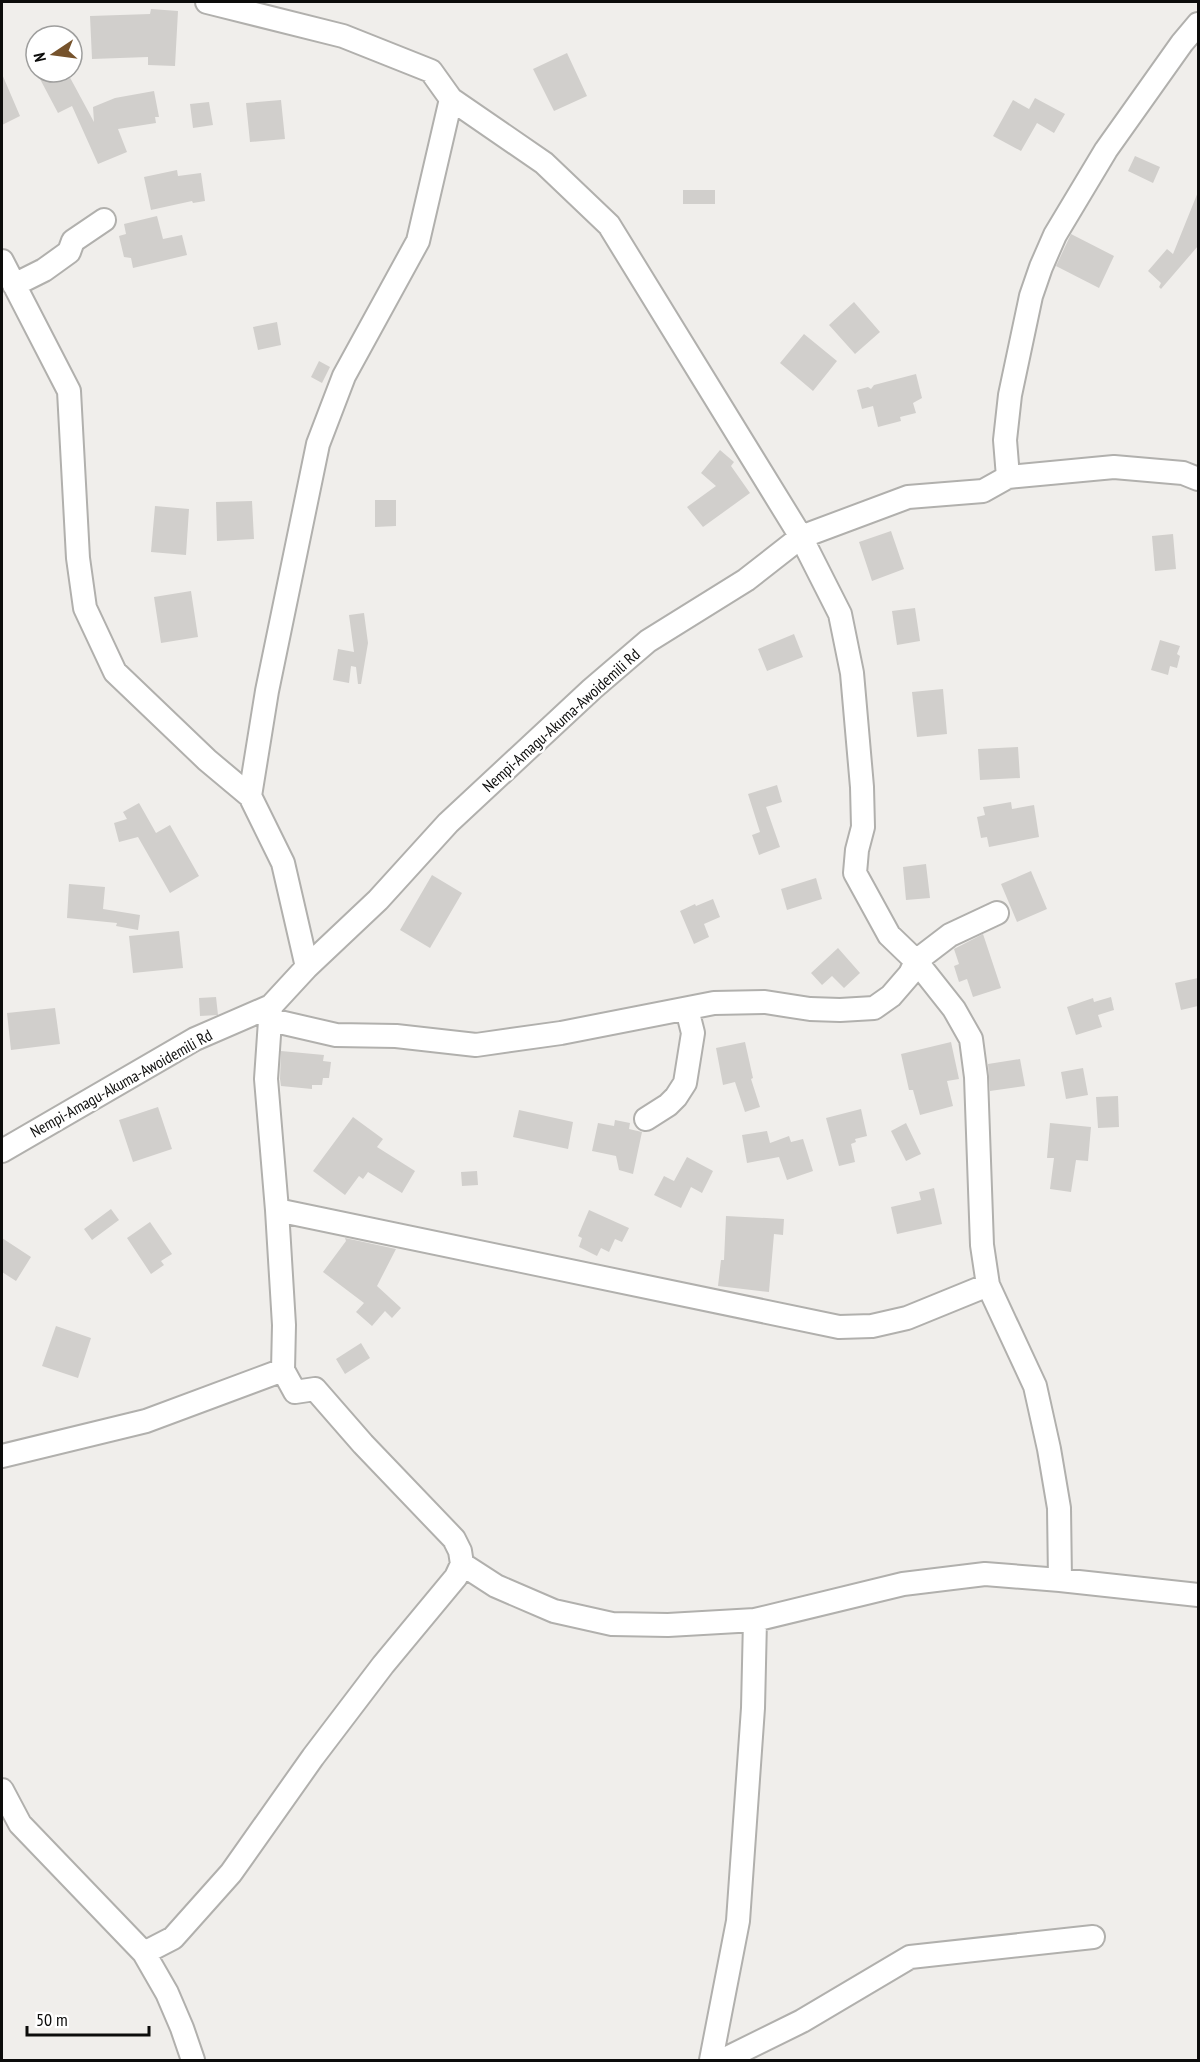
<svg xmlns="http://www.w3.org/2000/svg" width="1200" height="2062" font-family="'PT Sans Narrow',sans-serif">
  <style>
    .building { fill: #d1cfcc }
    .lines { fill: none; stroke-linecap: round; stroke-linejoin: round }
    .minor-casing { stroke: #b1b0ad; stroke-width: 26 }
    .minor { stroke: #fff; stroke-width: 22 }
    .labels { text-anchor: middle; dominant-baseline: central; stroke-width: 5; stroke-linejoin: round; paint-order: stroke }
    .street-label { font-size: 16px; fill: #0c0c0b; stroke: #fff }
  </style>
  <rect width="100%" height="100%" fill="#f0eeeb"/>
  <path class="building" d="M151 9 178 11 175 66 148 65V57L92 59 90 16 150 14Z
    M567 53 587 96 554 111 533 69Z
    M54 72H67L94 122 93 107 115 98 154 91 159 117H155L156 123 118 129 127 152 98 164 72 106 58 113 40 79Z
    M2 74 20 116 2 125Z
    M1035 98 1065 114 1054 133 1037 123 1021 151 993 136 1013 100 1029 109Z
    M281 100 285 139 250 142 246 103Z
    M209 102 213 125 193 128 190 104Z
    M1135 156 1160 167 1153 183 1128 171Z
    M177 170 178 176 201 173 205 201 193 203 192 201 151 210 144 177Z
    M683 190H715V204H683Z
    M1198 192V246L1161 289 1159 287 1161 283 1148 271 1167 249 1173 254Z
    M157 216 163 239 182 235 187 255 133 268 131 258 124 257 119 236 126 234 124 224Z
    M1071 234 1114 256 1099 288 1056 266Z
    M854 302 880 332 855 354 829 325Z
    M277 322 281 345 258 350 253 327Z
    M804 334 837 361 813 391 780 363Z
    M319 361 330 367 322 383 311 377Z
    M916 374 922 398 913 403 916 413 900 417 901 421 878 427 873 406 862 409 857 390 868 387 871 389 874 385Z
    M720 450 734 462 731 466 750 493 703 527 687 507 716 486 701 473Z
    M375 500H396V526L375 527Z
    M252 501 254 539 217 541 216 502Z
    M155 506 189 509 186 555 151 552Z
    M891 531 904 569 872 581 859 542Z
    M1173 534 1176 569 1155 571 1152 536Z
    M191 591 198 637 161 643 154 597Z
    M915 608 920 641 897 645 892 611Z
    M364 613 368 643 361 684H358L356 667 351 666 349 683 333 680 338 649 354 652 349 615Z
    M794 634 803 657 767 671 758 649Z
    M1160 640 1180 646 1177 654 1180 656 1177 668 1170 666 1168 675 1151 670Z
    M943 689 947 734 917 737 912 692Z
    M1018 747 1020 778 980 780 978 749Z
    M777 785 782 802 766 807 780 847 759 855 752 835 760 832 748 794Z
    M1011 802 1012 809 1034 805 1039 837 989 847 987 837 981 838 977 817 985 815 983 807Z
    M139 803 156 833 170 825 199 876 170 893 138 837 119 842 114 823 127 819 123 812Z
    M926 864 930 898 906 900 903 867Z
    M1031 871 1047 909 1017 922 1001 884Z
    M432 875 462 893 430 948 400 930Z
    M816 878 822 899 787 910 781 889Z
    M69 884 105 887 103 909 140 915 138 930 116 926 117 923 67 918Z
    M713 899 720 917 704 924 709 937 694 944 680 911 695 904 696 906Z
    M179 931 183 968 133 973 129 936Z
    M983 934 1001 988 973 997 967 979 959 982 954 966 959 964 954 949Z
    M838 948 860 973 844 988 832 976 822 985 811 973Z
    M1198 978V1006L1181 1010 1175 983Z
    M216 997 218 1015 200 1016 199 998Z
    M1111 997 1114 1010 1098 1015 1102 1027 1076 1035 1067 1007 1093 998 1094 1002Z
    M55 1008 60 1044 11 1050 7 1013Z
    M745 1042 753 1078 751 1079 760 1107 745 1112 735 1082 723 1085 716 1048Z
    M951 1042 959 1079 947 1081 953 1106 920 1115 913 1090H909L901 1054Z
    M281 1051 324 1055 323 1061 331 1062 329 1078H323L322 1085H312V1089L281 1086 280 1079Z
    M1020 1059 1025 1086 990 1091 988 1064Z
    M1083 1068 1088 1095 1066 1099 1061 1072Z
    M1118 1096 1119 1127 1098 1128 1096 1097Z
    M158 1107 172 1149 133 1162 119 1120Z
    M861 1109 867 1136 855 1139 856 1142 851 1144 855 1162 839 1166 826 1118Z
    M519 1110 573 1122 568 1149 513 1137Z
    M353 1117 383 1139 377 1147 415 1171 402 1193 368 1172 363 1179 359 1176 345 1195 313 1171Z
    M615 1120 630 1123 629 1129 642 1132 633 1174 619 1170 616 1156 592 1151 598 1123 614 1126Z
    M906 1123 921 1154 906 1161 891 1131Z
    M1050 1123 1091 1127 1088 1161 1076 1160 1071 1192 1050 1189 1054 1158H1047Z
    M767 1131 770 1143 789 1136 791 1142 803 1139 813 1171 787 1180 779 1157 747 1163 742 1135Z
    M687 1157 713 1171 702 1193 691 1187 681 1208 654 1195 664 1176 674 1181Z
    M477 1171 478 1185 462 1186 461 1172Z
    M934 1188 942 1224 897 1234 891 1207 921 1200 919 1192Z
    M111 1209 119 1220 92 1240 84 1229Z
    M589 1210 629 1228 622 1242 615 1239 609 1252 601 1248 597 1256 579 1247 582 1238 578 1236Z
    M726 1216 784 1219 783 1235 774 1234 769 1292 718 1286 721 1260H724Z
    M150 1222 172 1254 161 1261 164 1265 151 1274 127 1238Z
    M2 1238 31 1257 16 1281 2 1272Z
    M345 1238 396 1249 377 1286 401 1308 392 1318 385 1311 372 1326 356 1312 364 1303 323 1272 346 1241Z
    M56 1326 91 1338 78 1378 42 1366Z
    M361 1343 370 1358 345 1374 336 1359Z"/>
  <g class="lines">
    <defs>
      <path id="minor" d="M207 2 343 36 431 71 451 99 544 163 609 225 801 537 840 614 852 673 862 787 863 827 857 850 855 873 889 935 916 961 954 1009 971 1039 976 1077 982 1245 988 1285 1035 1386 1049 1449 1059 1508 1060 1580
        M2 261 69 391 78 558 85 608 115 672 207 760 250 796 283 863 307 967
        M14 285 44 270 69 252 73 241 104 220
        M1008 477 1005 440 1010 395 1031 296 1041 267 1055 235 1106 150 1182 43 1198 24
        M250 796 267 691 318 444 344 376 418 241 451 99
        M271 1020 336 1035 396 1036 476 1045 561 1033 714 1003 765 1002 810 1009 840 1010 874 1008 891 996 910 974 916 961 950 935 997 913
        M646 1119 668 1105 676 1097 685 1083 693 1033 687 1009
        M2 1151 195 1039 271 1006 307 967 378 900 448 823 592 689 648 641 746 580 801 537 908 497 983 491 1008 477 1114 467 1183 473 1198 479
        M277 1210 839 1327 872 1326 907 1318 988 1285
        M2 1456 146 1421 283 1370
        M462 1564 496 1586 554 1611 612 1624 668 1625 755 1620 903 1584 985 1574 1060 1580 1198 1595
        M2 1790 20 1824 144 1953 167 1993 182 2028 193 2060
        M144 1953 173 1938 231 1873 313 1757 383 1665 456 1577 462 1564 460 1551 454 1539 363 1444 315 1389 295 1392 283 1370 284 1325 277 1210 266 1079 271 1006
        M711 2060 738 1921 753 1708 755 1620
        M723 2060 802 2021 910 1957 1093 1937"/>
    </defs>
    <use href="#minor" class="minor-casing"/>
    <use href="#minor" class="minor"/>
  </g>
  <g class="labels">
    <g class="street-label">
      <text transform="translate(561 720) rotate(-42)">Nempi-Amagu-Akuma-Awoidemili Rd</text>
      <text transform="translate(121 1083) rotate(-29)">Nempi-Amagu-Akuma-Awoidemili Rd</text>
    </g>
  </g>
  <rect width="1200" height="2062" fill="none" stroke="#0c0c0b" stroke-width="6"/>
  <g transform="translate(54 54) rotate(257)"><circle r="28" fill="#ffffff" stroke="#9e9e9d" stroke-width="1.5"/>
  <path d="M0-4.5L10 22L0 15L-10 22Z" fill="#76532c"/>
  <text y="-9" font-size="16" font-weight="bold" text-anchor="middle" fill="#0c0c0b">N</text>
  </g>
  <path d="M27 2026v9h122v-9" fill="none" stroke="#0c0c0b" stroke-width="3"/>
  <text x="36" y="2026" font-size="18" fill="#0c0c0b" stroke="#ffffff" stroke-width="4.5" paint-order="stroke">50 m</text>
</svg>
